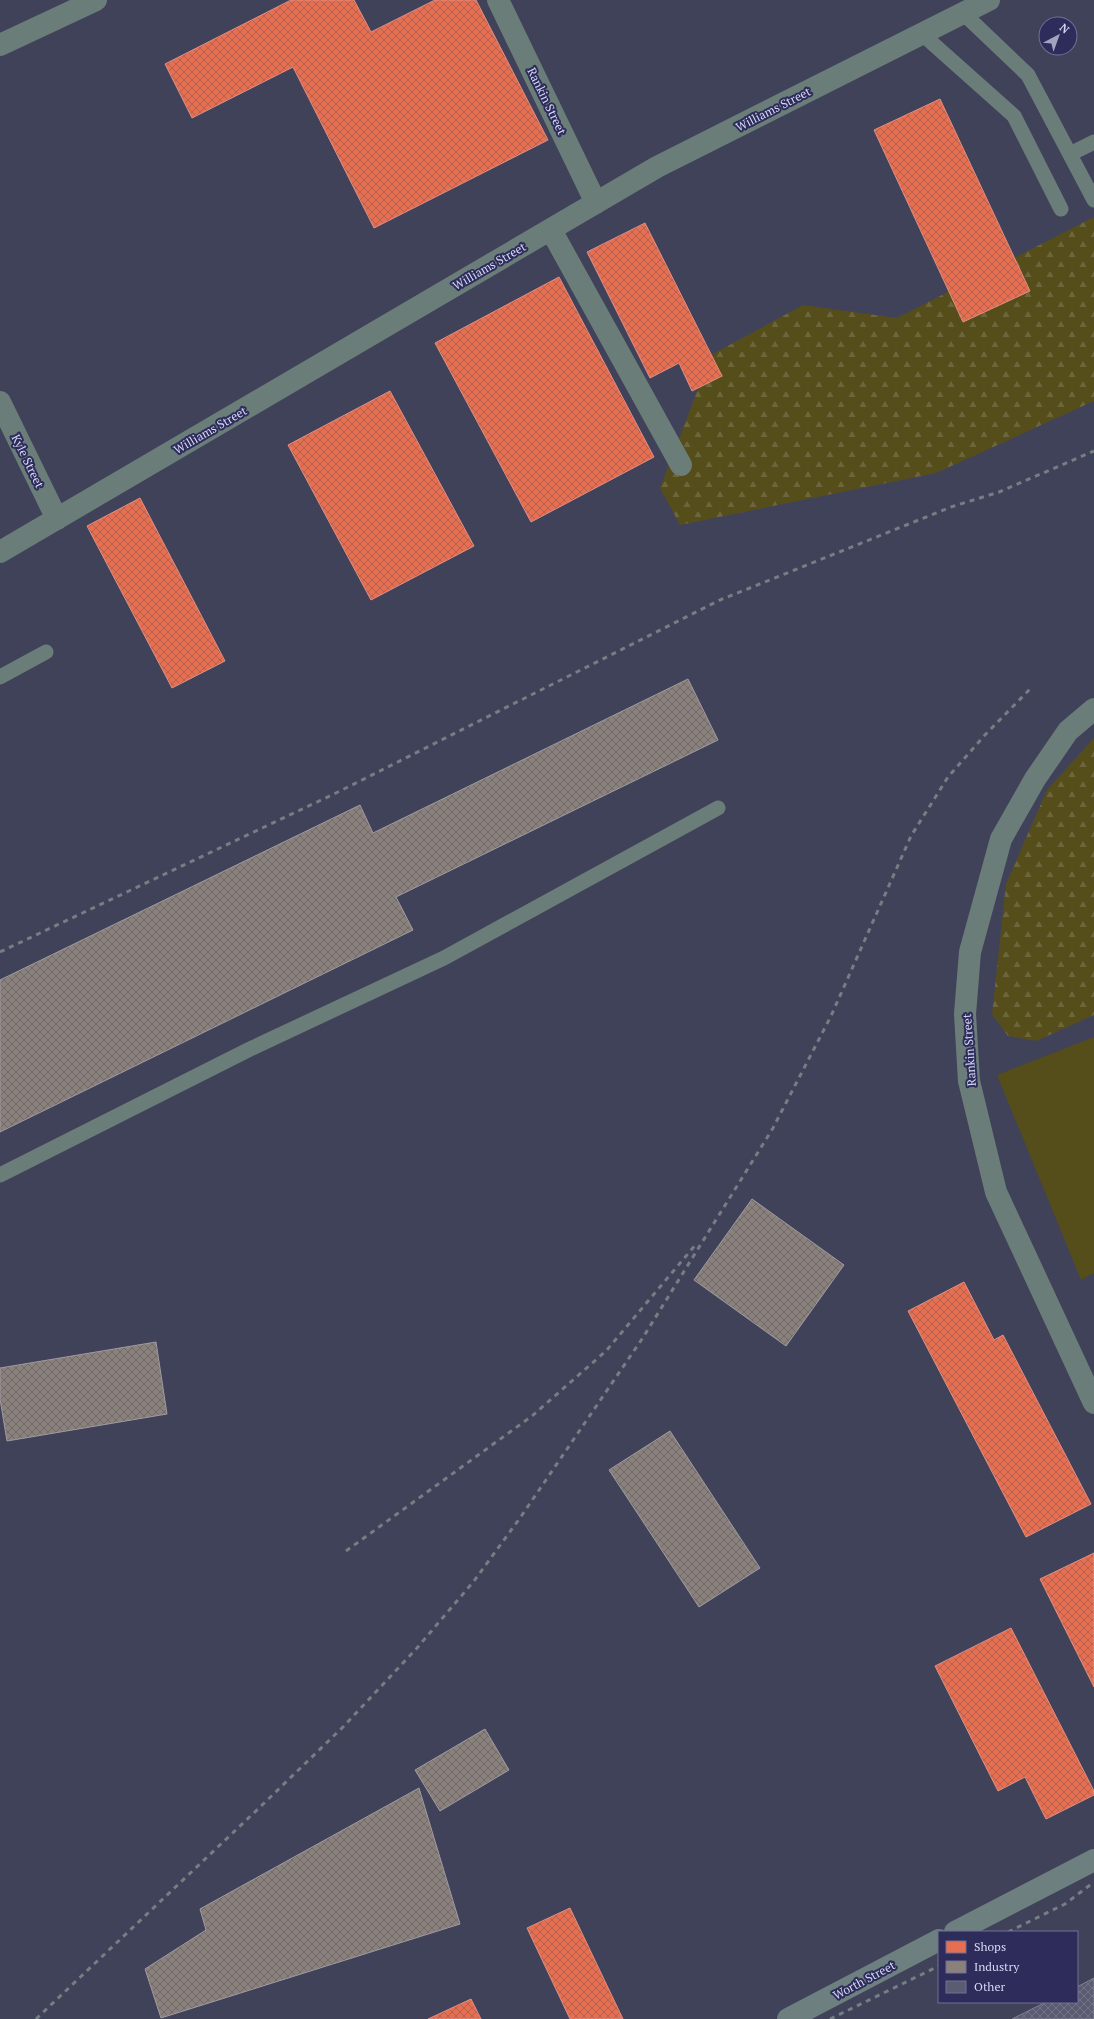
<svg xmlns="http://www.w3.org/2000/svg" width="1094" height="2019" font-family="'PT Serif',serif">
  <style>
    .forest { fill: url(#forest-firs) }
    .garden { fill: #554d1a }
    .shops { fill: url(#shops-cross-hatch); stroke: #e28e82 }
    .industry { fill: url(#industry-cross-hatch); stroke: #a19ba0 }
    .building { fill: url(#building-cross-hatch); stroke: #808196 }
    .lines { fill: none; stroke-linecap: round; stroke-linejoin: round }
    .lane { stroke: #6b7d78; stroke-width: 15 }
    .street { stroke: #6b7d78; stroke-width: 22 }
    .secondary { stroke: #6d7f7e; stroke-width: 22 }
    .rail { stroke: #747e83; stroke-width: 3; stroke-dasharray: 5 5; stroke-linecap: butt }
    .labels { text-anchor: middle; dominant-baseline: central; stroke-width: 4; stroke-linejoin: round; paint-order: stroke }
    .street-label { font-size: 12px; fill: #d6d8f5; stroke: #2d2c5a }
  </style>
  <defs>
    <pattern id="forest-firs" width="22" height="20" patternUnits="userSpaceOnUse"><rect width="22" height="20" fill="#554d1a"/><path d="M5 1l3.5 6h-7zM16 11l3.5 6h-7z" fill="#6d663c"/></pattern>
    <pattern id="shops-cross-hatch" width="8" height="8" patternUnits="userSpaceOnUse"><rect width="8" height="8" fill="#e76f51"/><path d="M0 0l8 8M0 8l8-8" fill="none" stroke="#b5614f"/></pattern>
    <pattern id="industry-cross-hatch" width="8" height="8" patternUnits="userSpaceOnUse"><rect width="8" height="8" fill="#8a817c"/><path d="M0 0l8 8M0 8l8-8" fill="none" stroke="#706b6a"/></pattern>
    <pattern id="building-cross-hatch" width="8" height="8" patternUnits="userSpaceOnUse"><rect width="8" height="8" fill="#5b5c71"/><path d="M0 0l8 8M0 8l8-8" fill="none" stroke="#727386"/></pattern>
  </defs>
  <rect width="100%" height="100%" fill="#40425a"/>
  <path class="forest" d="M1094 217V401L936 473 680 525 660 488 711 355 803 305 897 318Z
    M1094 738V1015L1036 1041 1008 1036 992 1014 1006 884 1047 790Z"/>
  <path class="garden" d="M1094 1037V1273L1081 1280 997 1075Z"/>
  <path class="shops" d="M291 0H354L371 32 435 0H476L548 140 374 228 293 67 192 118 165 64Z
    M940 99 1030 291 963 322 874 130Z
    M645 223 722 376 692 391 679 363 650 378 587 252Z
    M559 277 654 457 531 522 435 343Z
    M390 391 474 546 371 600 288 445Z
    M140 498 225 661 172 688 87 526Z
    M964 1282 994 1340 1003 1335 1091 1504 1026 1537 908 1311Z
    M1094 1553V1687L1040 1579Z
    M1011 1628 1094 1791V1795L1046 1819 1025 1777 998 1791 935 1666Z
    M570 1908 623 2019H570L527 1928Z
    M471 1999 481 2019H428Z"/>
  <path class="industry" d="M688 679 718 740 396 897 413 930 0 1132V980L360 805 373 833Z
    M752 1199 844 1265 786 1346 694 1280Z
    M156 1342 167 1414 7 1441 0 1399V1368Z
    M670 1431 760 1568 699 1607 609 1470Z
    M485 1729 509 1770 440 1811 415 1770Z
    M419 1788 460 1924 161 2018 145 1969 206 1930 200 1909Z"/>
  <path class="building" d="M1094 1978V2019H1012L1046 2002H1077V1987Z"/>
  <g class="lines">
    <path class="lane" d="M963 13 1028 75 1094 200
      M922 34 1014 116 1061 209
      M1070 154 1094 142
      M0 677 46 652
      M0 1175 250 1049 444 958 718 808"/>
    <path class="street" d="M498 0 596 203
      M0 45 96 0
      M551 230 681 465
      M0 402 57 519
      M0 552 657 167 989 0
      M1094 709 1068 731 1035 779 1001 839 970 952 965 1014 969 1081 996 1192 1094 1403"/>
    <path class="secondary" d="M955 1932 1094 1860
      M788 2019 939 1940"/>
    <path class="rail" d="M0 952 334 794 720 600 951 507 999 492 1094 451
      M346 1551 532 1416 606 1351 697 1243
      M1008 1932 1065 1904 1094 1882
      M36 2019 258 1809 343 1727 417 1648 474 1581 520 1518 642 1339 773 1128 831 1016 911 836 948 777 984 736 1030 689
      M830 2019 939 1966"/>
  </g>
  <g class="labels">
    <g class="street-label">
      <text transform="translate(547 101) rotate(64)">Rankin Street</text>
      <text transform="translate(773 109) rotate(-27)">Williams Street</text>
      <text transform="translate(489 266) rotate(-30)">Williams Street</text>
      <text transform="translate(210 430) rotate(-30)">Williams Street</text>
      <text transform="translate(28 461) rotate(64)">Kyle Street</text>
      <text transform="translate(969 1050) rotate(-94)">Rankin Street</text>
      <text transform="translate(864 1980) rotate(-28)">Worth Street</text>
    </g>
  </g>
  <rect x="938" y="1931" width="140" height="72" fill="#2d2c5a" stroke="#717198"/>
  <rect x="946" y="1941" width="20" height="12" fill="#e76f51" stroke="#717198"/>
  <text x="974" y="1951" font-size="12" fill="#d6d8f5">Shops</text>
  <rect x="946" y="1961" width="20" height="12" fill="#8a817c" stroke="#717198"/>
  <text x="974" y="1971" font-size="12" fill="#d6d8f5">Industry</text>
  <rect x="946" y="1981" width="20" height="12" fill="#5b5c71" stroke="#717198"/>
  <text x="974" y="1991" font-size="12" fill="#d6d8f5">Other</text>
  <g transform="translate(1058 36) rotate(41)"><circle r="19" fill="#2d2c5a" stroke="#717198"/>
  <path d="M0-3L7 15L0 10L-7 15Z" fill="#a2a4bf"/>
  <text y="-6" font-size="11" font-weight="bold" text-anchor="middle" fill="#d6d8f5">N</text>
  </g>
</svg>
